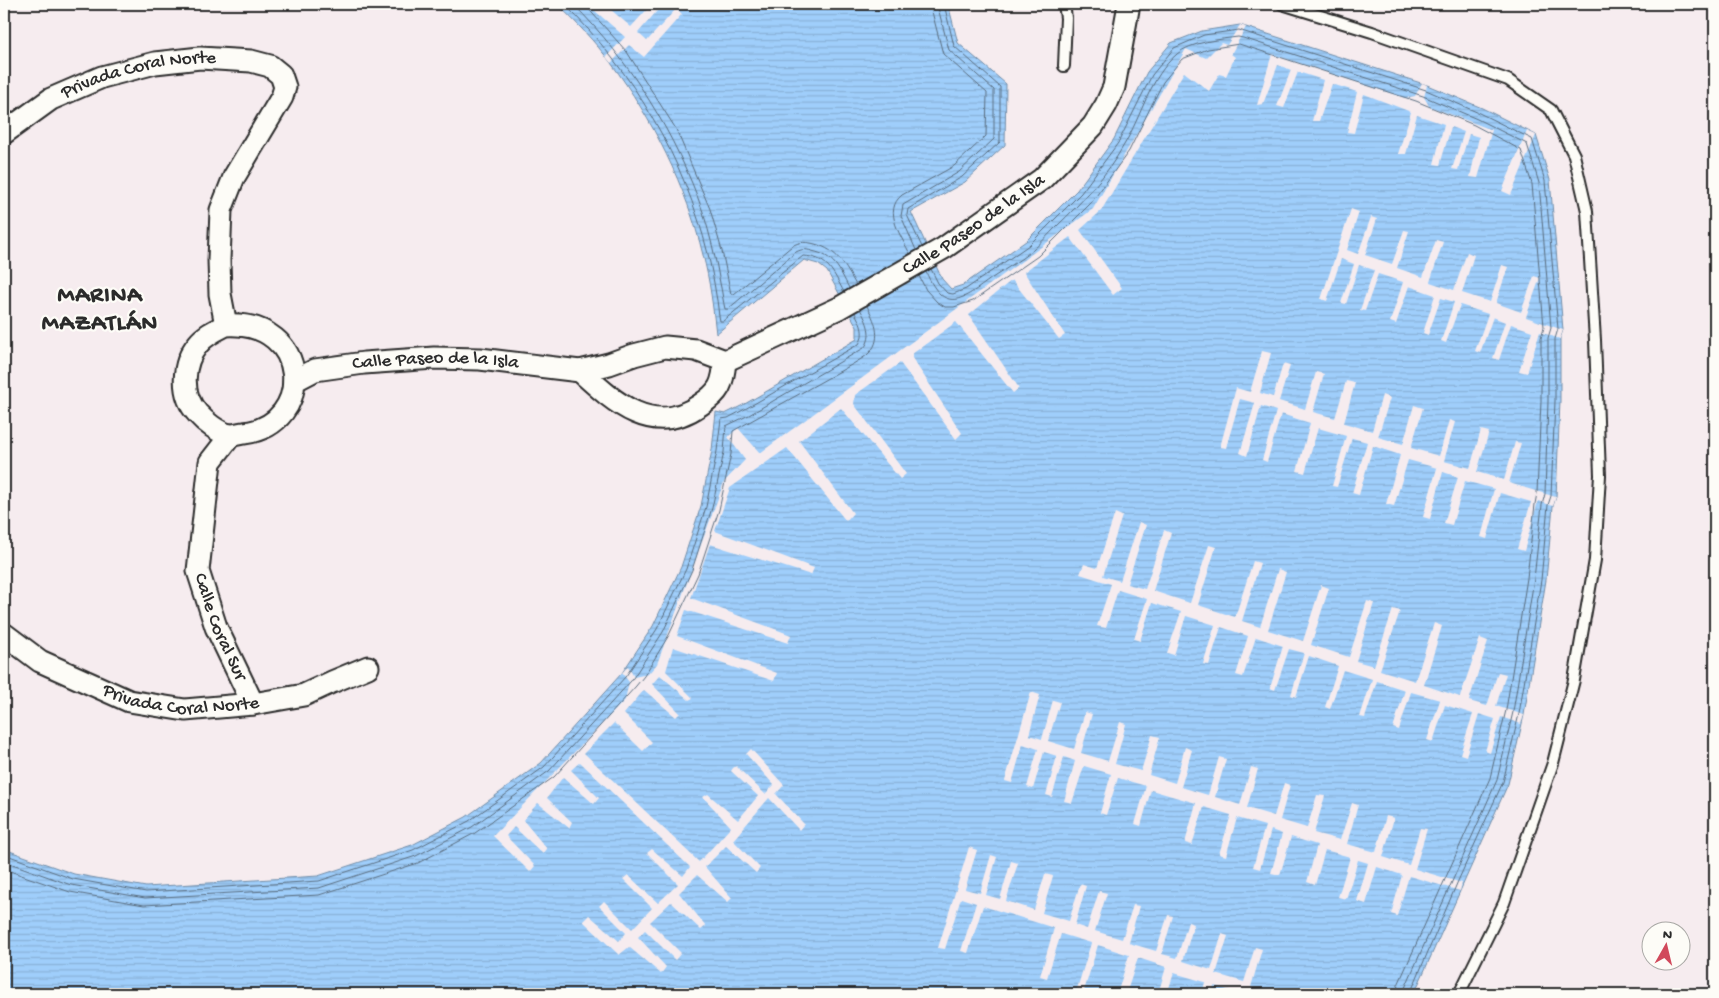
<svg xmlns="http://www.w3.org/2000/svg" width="1719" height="998" font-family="'Gochi Hand',sans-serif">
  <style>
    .water { fill: url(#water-rules); stroke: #718da8 }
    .pier { fill: #f6ecef }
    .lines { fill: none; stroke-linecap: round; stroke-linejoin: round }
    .shore { stroke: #596c7e; stroke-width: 1 }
    .lane-casing { stroke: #2b2b2b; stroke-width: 14 }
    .street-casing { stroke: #2b2b2b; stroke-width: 25 }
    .lane { stroke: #fdfcf7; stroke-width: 10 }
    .street { stroke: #fdfcf7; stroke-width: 21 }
    .labels { text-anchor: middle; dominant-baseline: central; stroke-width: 4.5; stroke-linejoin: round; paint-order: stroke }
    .street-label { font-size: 19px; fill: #2b2b2b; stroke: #fdfcf7 }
    .district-label { font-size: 24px; font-weight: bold; letter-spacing: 1px; fill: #2b2b2b; stroke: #fdfcf7 }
  </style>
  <defs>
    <pattern id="water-rules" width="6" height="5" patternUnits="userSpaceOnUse" patternTransform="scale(1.25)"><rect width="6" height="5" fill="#9fcefb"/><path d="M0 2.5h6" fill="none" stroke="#89b1d7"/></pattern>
  </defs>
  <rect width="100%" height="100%" fill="#f6ecef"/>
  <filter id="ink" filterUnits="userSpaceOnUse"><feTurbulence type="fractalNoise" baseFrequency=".02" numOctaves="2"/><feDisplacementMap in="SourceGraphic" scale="10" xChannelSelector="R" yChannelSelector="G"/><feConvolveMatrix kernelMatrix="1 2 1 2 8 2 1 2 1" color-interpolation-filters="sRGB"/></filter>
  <g filter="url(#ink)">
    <path class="water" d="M557 4H948L958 43 1006 84 1005 145 965 182 911 212 942 279 951 289 963 285 1026 241 1077 190 1114 139 1147 72 1171 43 1202 31 1240 25 1246 27 1427 85 1482 108 1536 135 1550 180 1563 330 1560 339V401L1556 497 1553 506 1546 580 1524 715 1508 784 1414 994H4V849L74 874 146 887 318 876 412 845 466 817 541 763 622 673 653 626 681 567 701 506 712 450 716 412 725 414 743 405 857 339V327L827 271 818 264 804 260 716 334C713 307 710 281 703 255 687 188 652 118 611 63 595 42 576 22 557 4Z"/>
    <path class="pier" d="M587 4H615L610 9 631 27 652 4H663L638 33 647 41 676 9 682 14 644 57 629 45 611 63 606 57 625 37Z
      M1240 25 1246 27 1231 54 1235 57 1226 76 1219 74 1209 91 1184 72 1101 211 1080 230 1122 288 1113 295 1070 237 1024 272 1065 335 1059 339 1012 280 969 315 1019 388 1013 393 956 322 912 354V358L962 433 956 439 900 363 855 395 854 404 906 474 900 479 841 408 799 441 853 513 846 521 787 448 730 488 715 531 814 568 811 575 710 544 691 598 791 635 788 643 686 610 677 636 777 673 774 681 673 647 666 671 693 698 689 700 660 675 652 684 680 713 676 717 644 690 624 714 652 742 643 751 614 723 584 753 699 862 731 827 703 797 708 794 738 820 758 796 731 771 733 768 736 766 765 794 774 785 746 754 751 749 784 785 776 794 804 824 799 830 769 798 733 840 760 868 756 873 726 846 705 867 732 898 728 902 697 875 679 893 706 926 701 930 671 902 650 922 681 953 675 960 645 930 638 937 666 967 661 974 629 947 619 955 583 921 589 915 619 941 626 933 599 906 604 901 632 929 652 908 623 879 628 875 658 903 678 884 647 853 652 849 683 876 690 867 580 762 571 770 599 798 594 804 563 777 547 798 572 822 569 828 538 803 523 820 547 849 543 854 514 827 506 836 535 866 530 872 493 836 625 700 629 682 622 673 628 666 634 677 648 674 657 664 724 482 745 460 728 437 738 428 760 453 1093 209 1186 49 1206 58 1221 43 1227 45Z
      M1272 54 1405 98 1415 96 1422 83 1427 85 1424 97 1429 106 1492 130 1478 178 1470 177 1479 137 1469 134 1458 170 1452 169 1464 132 1451 127 1440 165 1434 164 1444 124 1417 115 1406 154H1398L1411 112 1364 94 1354 133 1347 132 1357 92 1332 84 1319 121H1312L1323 80 1298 72 1284 108 1277 106 1291 70 1278 65 1263 104 1257 105Z
      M1527 131 1536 135 1511 195 1502 191Z
      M1351 209 1359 212 1347 250 1358 254 1371 217 1377 219 1365 255 1392 264 1404 230 1409 231 1397 268 1423 277 1436 240 1443 242 1430 282 1454 290 1467 252 1474 255 1462 293 1490 302 1502 265 1508 267 1496 303 1521 312 1534 276 1540 278 1526 317 1563 330 1560 339 1540 332 1527 373 1519 371 1532 331 1511 324 1499 360 1493 358 1505 322 1493 317 1480 353 1475 351 1488 314 1460 305 1446 343 1441 341 1454 302 1441 298 1428 335 1423 333 1435 295 1409 286 1396 324 1390 322 1403 282 1378 274 1365 311 1360 310 1374 270 1359 265 1346 304 1341 303 1354 264 1341 259 1327 301 1321 299Z
      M1262 351 1271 353 1260 393 1273 397 1283 364 1290 366 1279 401 1305 409 1316 372 1324 374 1313 412 1335 418 1346 381 1355 383 1344 423 1372 431 1382 395 1390 398 1378 437 1403 444 1414 405 1423 408 1411 448 1439 456 1449 420 1455 422 1444 461 1470 468 1481 430 1489 432 1477 472 1504 480 1515 442 1521 443 1509 483 1556 497 1553 506 1538 501 1524 551 1517 549 1531 502 1500 493 1487 539 1481 537 1494 489 1465 481 1452 525 1444 523 1458 477 1443 472 1430 519 1423 517 1437 468 1408 460 1394 506 1386 504 1400 455 1373 446 1359 495 1352 493 1367 442 1352 438 1337 487 1332 486 1346 436 1318 428 1305 473 1297 471 1310 423 1281 414 1267 462 1262 460 1276 411 1261 406 1247 456 1240 453 1255 403 1240 399 1226 448 1220 447 1236 388 1250 392Z
      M1115 513 1122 516 1103 576 1120 581 1139 522 1146 525 1127 584 1145 589 1164 530 1171 533 1153 591 1190 603 1209 545 1216 547 1198 605 1235 617 1253 561 1260 563 1242 621 1260 627 1278 569 1286 572 1268 630 1303 641 1321 585 1329 588 1311 645 1349 657 1367 601 1374 603 1356 661 1374 666 1393 609 1400 611 1380 670 1415 681 1434 623 1442 626 1424 685 1460 697 1480 638 1488 641 1469 701 1487 706 1498 672 1506 674 1496 706 1524 715 1521 724 1501 717 1490 753 1485 751 1495 719 1479 714 1466 756 1460 754 1473 714 1445 705 1433 742 1427 740 1440 700 1411 692 1399 730 1393 728 1405 690 1377 681 1365 718 1360 717 1372 679 1343 670 1330 709 1325 707 1338 666 1309 656 1296 697 1291 695 1304 653 1289 649 1275 690 1270 688 1283 646 1256 637 1243 677 1236 675 1248 636 1221 627 1209 665 1203 664 1215 625 1186 616 1174 655 1167 653 1181 612 1152 603 1140 641 1134 639 1147 599 1118 590 1106 628 1097 626 1111 584 1080 574 1084 564 1097 568Z
      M1031 692 1040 695 1029 735 1042 739 1053 700 1060 702 1048 741 1074 749 1085 712 1092 714 1081 753 1108 761 1120 722 1126 724 1115 764 1141 771 1152 735 1160 737 1149 775 1175 783 1185 747 1192 750 1181 787 1208 795 1219 757 1226 759 1215 797 1240 805 1251 767 1258 769 1247 808 1274 816 1284 783 1290 785 1280 820 1307 828 1317 795 1325 796 1314 833 1340 840 1352 803 1358 805 1347 844 1376 852 1386 816 1394 818 1383 857 1409 865 1420 828 1427 829 1415 869 1462 883 1460 891 1409 876 1397 916 1391 914 1402 875 1377 867 1366 904 1357 901 1368 863 1358 860 1346 899 1338 897 1350 857 1325 850 1315 885 1307 882 1317 845 1291 837 1280 875 1271 873 1282 834 1271 830 1260 869 1253 867 1265 826 1237 818 1226 856 1219 854 1231 815 1204 807 1192 845 1185 843 1196 803 1151 790 1141 826 1135 824 1146 786 1118 778 1106 815 1100 813 1111 774 1084 766 1072 803 1064 801 1075 761 1064 757 1052 797 1046 795 1057 756 1044 752 1033 789 1027 787 1038 749 1023 744 1012 783 1005 781Z
      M969 847 977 850 965 889 980 893 991 855 997 857 986 895 1000 899 1011 861 1018 863 1006 901 1034 910 1045 874 1053 876 1042 913 1069 921 1080 884 1086 886 1075 925 1087 929 1099 891 1107 893 1095 931 1122 939 1133 905 1139 906 1129 943 1156 951 1168 915 1173 916 1162 954 1177 958 1188 922 1194 924 1183 961 1211 970 1222 934 1228 936 1216 974 1244 982 1255 947 1262 949 1251 987 1275 994H1241L1214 986 1211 994H1202L1205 982 1174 973 1167 994H1158L1166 967 1138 958 1126 994H1117L1129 955 1098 945 1084 991 1077 989 1091 943 1061 934 1047 978 1040 976 1054 928 983 906 968 953 961 951 976 903 961 898 945 949 938 948Z"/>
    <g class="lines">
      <path class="shore" d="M564 4C633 71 685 160 708 254 711 267 714 281 716 295 718 303 718 313 720 321H723L803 256C828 257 833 272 844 292
        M573 4C630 60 677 137 703 212 710 235 716 259 720 283 722 291 723 301 725 309H728L796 252C802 249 805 249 812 251 835 256 839 269 849 288
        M584 4 627 52 676 129 710 209 722 251 731 294H734L792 246C800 241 807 242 815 244 838 250 845 266 856 285
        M922 247 907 215 908 209 962 177 1000 142V87L954 46 944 4
        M916 250 901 216 903 205 959 172 994 139V90L949 50 937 4
        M910 254C902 237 882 211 902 195L954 166 986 136 987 93 943 54 930 4
        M931 269 938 283 947 293 953 294 966 289 1029 245 1081 193 1118 143 1152 75 1174 48 1204 35 1239 30 1245 32 1426 90 1479 113 1532 139 1545 181 1558 329 1555 339V401L1551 496 1548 505 1541 580 1519 714 1503 782 1458 881 1410 994
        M926 272C945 315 962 300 992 278 1006 269 1020 260 1033 250 1041 243 1049 234 1057 226 1082 202 1107 175 1124 145 1142 115 1150 77 1177 54 1190 42 1222 39 1238 37L1243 38 1423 96 1477 119 1527 144 1539 183 1551 328 1548 338V401L1545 494 1542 505 1534 579 1513 712 1497 780 1405 988 1403 994
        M919 276 926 290 937 302 945 307H954L973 301 1038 256 1091 203 1129 151 1163 82 1182 59 1208 49 1239 44 1416 101 1474 125 1521 150 1532 184 1544 327 1541 338V401L1537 493 1535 504 1527 578 1506 710 1490 778 1398 985 1396 994
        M4 854 73 879 146 892 319 881 413 850 469 821 544 767 626 676 657 629 686 569 706 507 717 451 721 419 728 418 745 409 859 344C866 333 860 322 855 313
        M4 861 71 885 145 898 319 888 416 856 472 827 549 771 631 681 637 672 663 632 692 570 712 508 724 452 726 426 749 415 864 348C874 336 867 321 860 309
        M4 869 70 892 144 905 319 895 418 863 475 833 554 777 636 686 644 676 669 635 698 574 719 510 731 454 733 431 853 364C859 360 866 357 870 352 883 338 874 319 867 306"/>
      <defs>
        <path id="lane" d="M1282 4 1372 32 1508 80 1551 110 1574 155 1587 211 1595 340 1600 475 1595 560 1574 680 1553 763 1504 903 1459 994
          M1064 66 1066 18 1064 4"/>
        <g id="street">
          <path id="s1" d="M4 133 51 99 102 77 155 63 200 58 251 61 270 66 281 75 285 87 282 97 234 177 221 210 219 260 220 294 226 325"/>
          <path d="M226 325C311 320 315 425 244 433 240 433 233 436 229 435 218 432 205 422 198 414 180 395 182 363 198 344 205 335 216 330 226 325Z"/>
          <path d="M580 371C615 403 653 438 700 405 720 392 723 384 725 361"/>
          <path id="s2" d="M294 381 315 370 364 363 434 358 480 359 580 371 609 364 634 355 665 347 696 350 725 361 839 308 944 248 1042 179 1093 126 1106 105 1114 87 1129 4"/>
          <path id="s3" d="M231 435 210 462 198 571 216 627 253 704"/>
          <path id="s4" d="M4 634 40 661 129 701 185 710 253 704 304 695 332 682 368 667"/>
        </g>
      </defs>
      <use href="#lane" class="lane-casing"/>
      <use href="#street" class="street-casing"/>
      <use href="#lane" class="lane"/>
      <use href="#street" class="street"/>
    </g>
  </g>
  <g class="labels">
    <g class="street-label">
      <text stroke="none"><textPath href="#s1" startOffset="150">Privada Coral Norte</textPath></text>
      <text stroke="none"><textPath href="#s2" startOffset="725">Calle Paseo de la Isla</textPath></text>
      <text stroke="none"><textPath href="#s2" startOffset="145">Calle Paseo de la Isla</textPath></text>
      <text stroke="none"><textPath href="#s3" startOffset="204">Calle Coral Sur</textPath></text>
      <text stroke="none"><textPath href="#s4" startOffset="194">Privada Coral Norte</textPath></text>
    </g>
    <g class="district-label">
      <text x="100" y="296">MARINA<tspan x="100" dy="28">MAZATLÁN</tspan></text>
    </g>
  </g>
  <rect width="1719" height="998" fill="none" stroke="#fdfcf7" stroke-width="20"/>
  <rect x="10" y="10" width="1699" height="978" fill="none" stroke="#2b2b2b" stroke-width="2" filter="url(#ink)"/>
  <g transform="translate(1666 946) rotate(8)"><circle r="24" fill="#fdfcf7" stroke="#a9a8a5"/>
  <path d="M0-4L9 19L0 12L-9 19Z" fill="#d1495b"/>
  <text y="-8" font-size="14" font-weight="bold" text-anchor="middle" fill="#2b2b2b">N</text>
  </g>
</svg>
